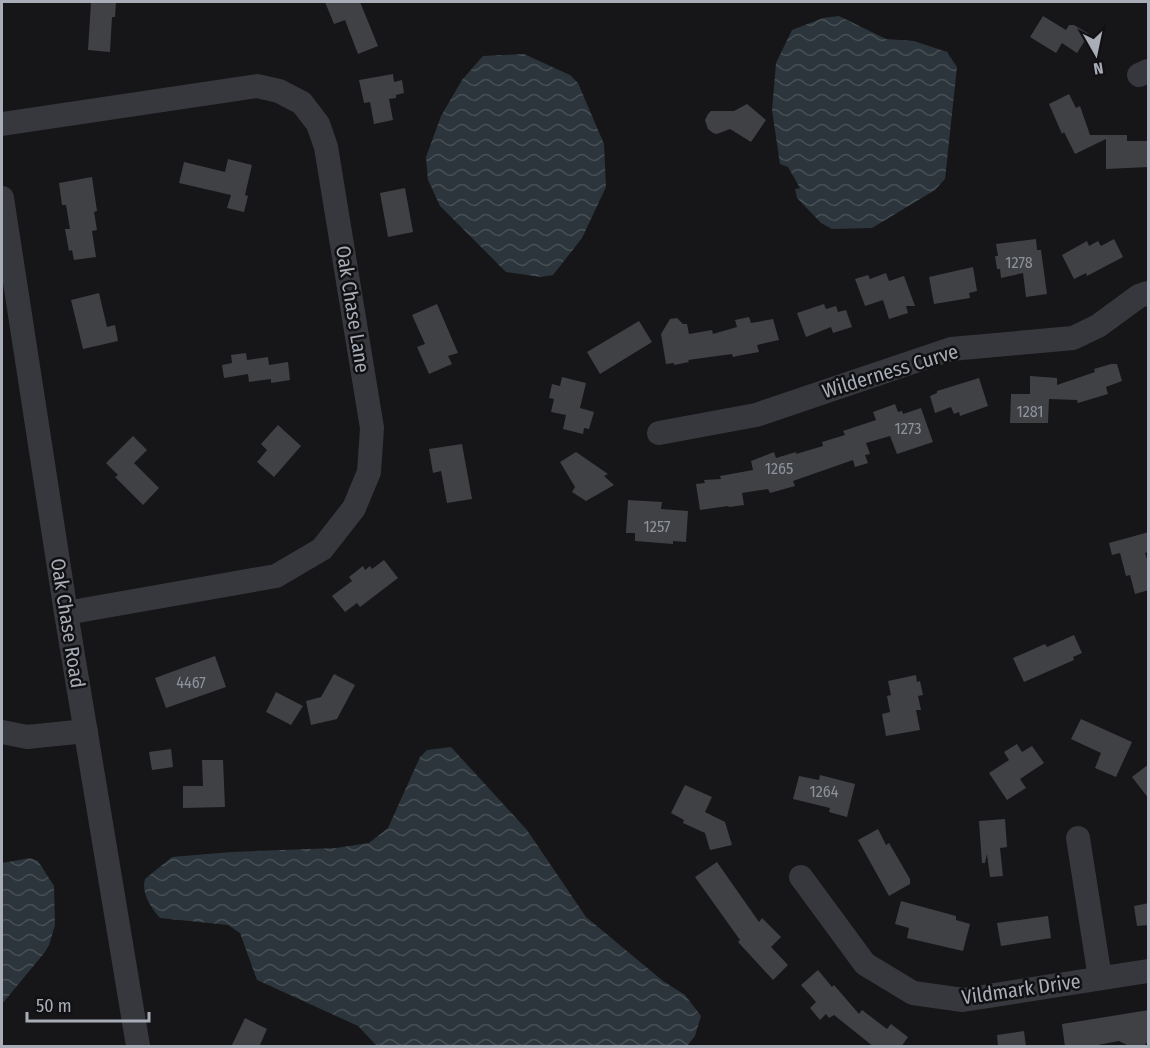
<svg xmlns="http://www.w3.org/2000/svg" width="1150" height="1048" font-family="'Fira Sans Condensed',sans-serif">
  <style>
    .water { fill: url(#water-waves) }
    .building { fill: #404145 }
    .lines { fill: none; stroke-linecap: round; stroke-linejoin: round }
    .minor { stroke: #37383d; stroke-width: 24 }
    .labels { text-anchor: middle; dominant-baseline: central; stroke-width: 5; stroke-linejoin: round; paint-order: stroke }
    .number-label { font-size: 16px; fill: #8e929b }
    .street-label { font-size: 20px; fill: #a8adb8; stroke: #111113 }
  </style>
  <defs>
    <pattern id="water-waves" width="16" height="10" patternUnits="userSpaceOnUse" patternTransform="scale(1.5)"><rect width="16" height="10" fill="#2c353c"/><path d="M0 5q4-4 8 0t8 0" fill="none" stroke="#485056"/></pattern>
  </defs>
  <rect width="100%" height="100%" fill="#161618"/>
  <path class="water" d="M839 16 886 39 914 41 947 52 957 67 945 179 935 190 872 228 832 229 821 223 797 198 795 189 800 188 788 167 780 164 772 110 776 63 792 30 823 18Z
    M524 54 570 75 578 83 604 144 606 187 582 238 553 275 541 277 506 272 440 206 428 180 426 157 441 116 462 80 483 56Z
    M451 747 527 830 586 917 663 981 685 995 701 1016 695 1036 687 1046H377L358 1026 257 980 240 933 228 925 160 918C151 908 141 893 145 879L172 857 231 852 336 848 369 843 388 828 420 757 427 750Z
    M30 858 38 861 54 886 55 925 49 945 45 952 2 1004V863Z"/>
  <path class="building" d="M91 2H116L115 17H112L110 52 88 50Z
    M325 2H360L378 46 358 54 345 20 334 24Z
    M1043 16 1066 30 1069 25H1074L1089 34 1077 53 1062 43 1056 53 1030 37Z
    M393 74 394 82 402 80 404 93 396 95V98L389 99 393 120 374 124 370 102 364 103 359 80Z
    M1069 94 1076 108 1080 106 1090 135H1127V141H1149V167L1106 169V139L1075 154 1064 132 1062 134 1049 104Z
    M747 104 766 120 751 142 730 129 717 134 713 133 708 129 705 120 708 114 711 111H734Z
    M228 159 252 165 245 195 248 196 244 212 227 208 231 195 179 183 184 162 225 172Z
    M92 177 97 211 94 212 97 230 92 231 96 257 74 260 72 250 69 251 65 229H70L66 205H62L59 183Z
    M405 188 413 232 388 237 380 193Z
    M1036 239 1037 250H1041L1047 294 1026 297 1023 273 1001 278 1000 269H997L995 256H998L996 244Z
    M1114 239 1123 257 1087 276 1086 273 1074 279 1062 255 1087 241 1089 246 1098 241 1101 246Z
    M973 267 977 291 969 293 970 298 934 304 929 277Z
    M886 273 889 281 904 276 915 306H906L908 313 889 319 883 300 865 306 855 279 868 275 870 279Z
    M99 293 107 327 115 325 118 341 83 349 71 300Z
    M437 304 458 353 448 356 452 364 429 374 417 347 425 344 412 315Z
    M824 304 826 309 836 306 838 312 846 310 852 327 833 333 831 327 806 337 797 313Z
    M749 317 751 323 773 319 779 340 757 345 759 352 742 355 733 357 732 354 688 360 689 362 674 365V363L666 364 661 334 670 319 677 318 683 324H687L689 334 712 330 713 334 737 327 735 320Z
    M639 321 652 342 600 374 587 352Z
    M246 353 247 360 268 357 269 365 288 362 290 380 271 383V379L249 382 248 374 224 378 222 365 232 363 231 355Z
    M1111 364H1117L1122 381 1106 387 1108 394 1078 403 1077 400 1049 399 1048 423H1010L1011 394H1030V376L1057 378V385L1095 372 1094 369Z
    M562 377 586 383 580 408 594 412 589 429 584 428 583 434 563 429 566 415 551 412 554 399 549 398 552 384 560 386Z
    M979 378 988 406 960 416 959 412 954 414 951 407 935 413 930 396 937 393V391Z
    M895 404 898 412 902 411 903 414 921 408 933 442 897 454 890 436 866 443 870 454 865 455 868 463 855 467 853 460 793 481 795 486 770 493 768 489 742 493 744 505 729 507 728 506 700 510 696 484 705 483 704 480 721 479 720 476 753 470 751 461 774 452 776 458 796 452V454L823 446 822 442 845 435 843 431 876 420 873 412Z
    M278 425 301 446 274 477 257 462 267 450 261 444Z
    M133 436 147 450 134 463 159 488 143 505 115 477 118 475 106 463Z
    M462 444 472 499 447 503 441 471 433 473 429 449Z
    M576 452 608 474 604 476 614 485 586 501 572 492 575 487 560 462Z
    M628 500 662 502 661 509 688 511 686 542 673 541V544L635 541V533H626Z
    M1149 532V552L1145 553 1149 566V590L1135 594 1130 575 1126 576 1120 553 1112 555 1109 543Z
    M384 560 398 578 360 607 357 603 345 612 332 596 352 581 349 577 363 566 365 570 370 566 372 569Z
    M1074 635 1082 653 1073 657 1074 660 1024 682 1013 658 1045 644 1047 647Z
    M215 656 226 687 166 708 155 678Z
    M334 674 355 685 337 719 311 725 306 701 321 697Z
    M916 675 917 682 920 681 923 695 918 696 921 710H916L920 730 886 736 882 714 890 712 887 696 891 695 888 681Z
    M276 692 303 706 291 725 266 712Z
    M1081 719 1132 742 1116 777 1095 768 1101 753 1071 739Z
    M1017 744 1022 752 1032 746 1044 763 1020 779 1026 788 1007 800 989 773 1009 760 1004 752Z
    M171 749 173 767 152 770 149 752Z
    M202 760H223L225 807 183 808V786H203Z
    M1149 764V799L1132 777Z
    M820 775 855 784 847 817 829 812 830 808 793 799 799 776 819 780Z
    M685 785 712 797 705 812 725 822 732 845 710 850 705 833 683 823 684 820 671 813Z
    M1005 819 1007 847 1000 848 1003 876 990 877 987 854 985 863H982L979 821Z
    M878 829 886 845 889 843 910 879V884L889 896 858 840Z
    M717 862 759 922 762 918 781 937 771 947 788 965 773 980 738 942 740 940 695 877Z
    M901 901 956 916V920L970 924 963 951 907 938 909 928 895 924Z
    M1149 903V925L1137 926 1134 906Z
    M1048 916 1051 938 1001 946 997 923Z
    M818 970 832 987 834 985 859 1014 862 1010 887 1029 891 1024 908 1037 901 1047H874L834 1015 829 1018 826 1014 820 1020 810 1008 816 1002 801 985Z
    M1149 1010V1040L1143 1047H1131L1119 1041 1087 1047H1065L1062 1024Z
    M245 1018 267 1029 259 1047H231Z
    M1024 1031 1026 1047H998L997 1035Z"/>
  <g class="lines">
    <path class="minor" d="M1139 75 1148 71
      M2 124 257 86 279 91 302 103 318 124 326 147 372 428 369 472 354 508 322 549 276 576 66 613
      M2 198 66 613 138 1046
      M659 433 756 415 951 349 1073 338 1098 326 1139 296 1148 293
      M2 732 27 737 86 731
      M1078 838 1100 978
      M801 877 865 964 913 993 963 1000 1148 971"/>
  </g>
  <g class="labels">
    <g class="number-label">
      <text x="1019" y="262">1278</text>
      <text x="1030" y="411">1281</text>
      <text x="908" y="428">1273</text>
      <text x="779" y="468">1265</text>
      <text x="657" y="526">1257</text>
      <text x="191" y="682">4467</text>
      <text x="824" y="791">1264</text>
    </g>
    <g class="street-label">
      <text transform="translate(353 309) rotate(81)">Oak Chase Lane</text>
      <text transform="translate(890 371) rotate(-17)">Wilderness Curve</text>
      <text transform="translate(68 623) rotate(81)">Oak Chase Road</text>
      <text transform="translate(1021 989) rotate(-8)">Vildmark Drive</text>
    </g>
  </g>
  <rect width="1150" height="1048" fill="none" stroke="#a8adb8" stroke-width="6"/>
  <g transform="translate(1096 54) rotate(171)" stroke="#111113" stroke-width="4.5" paint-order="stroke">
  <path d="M0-4.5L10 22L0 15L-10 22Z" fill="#a8adb8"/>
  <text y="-9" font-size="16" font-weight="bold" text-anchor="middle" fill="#a8adb8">N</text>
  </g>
  <path d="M27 1012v9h122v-9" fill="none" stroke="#a8adb8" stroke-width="3"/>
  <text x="36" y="1012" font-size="18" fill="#a8adb8" stroke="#111113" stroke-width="4.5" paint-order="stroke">50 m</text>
</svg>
